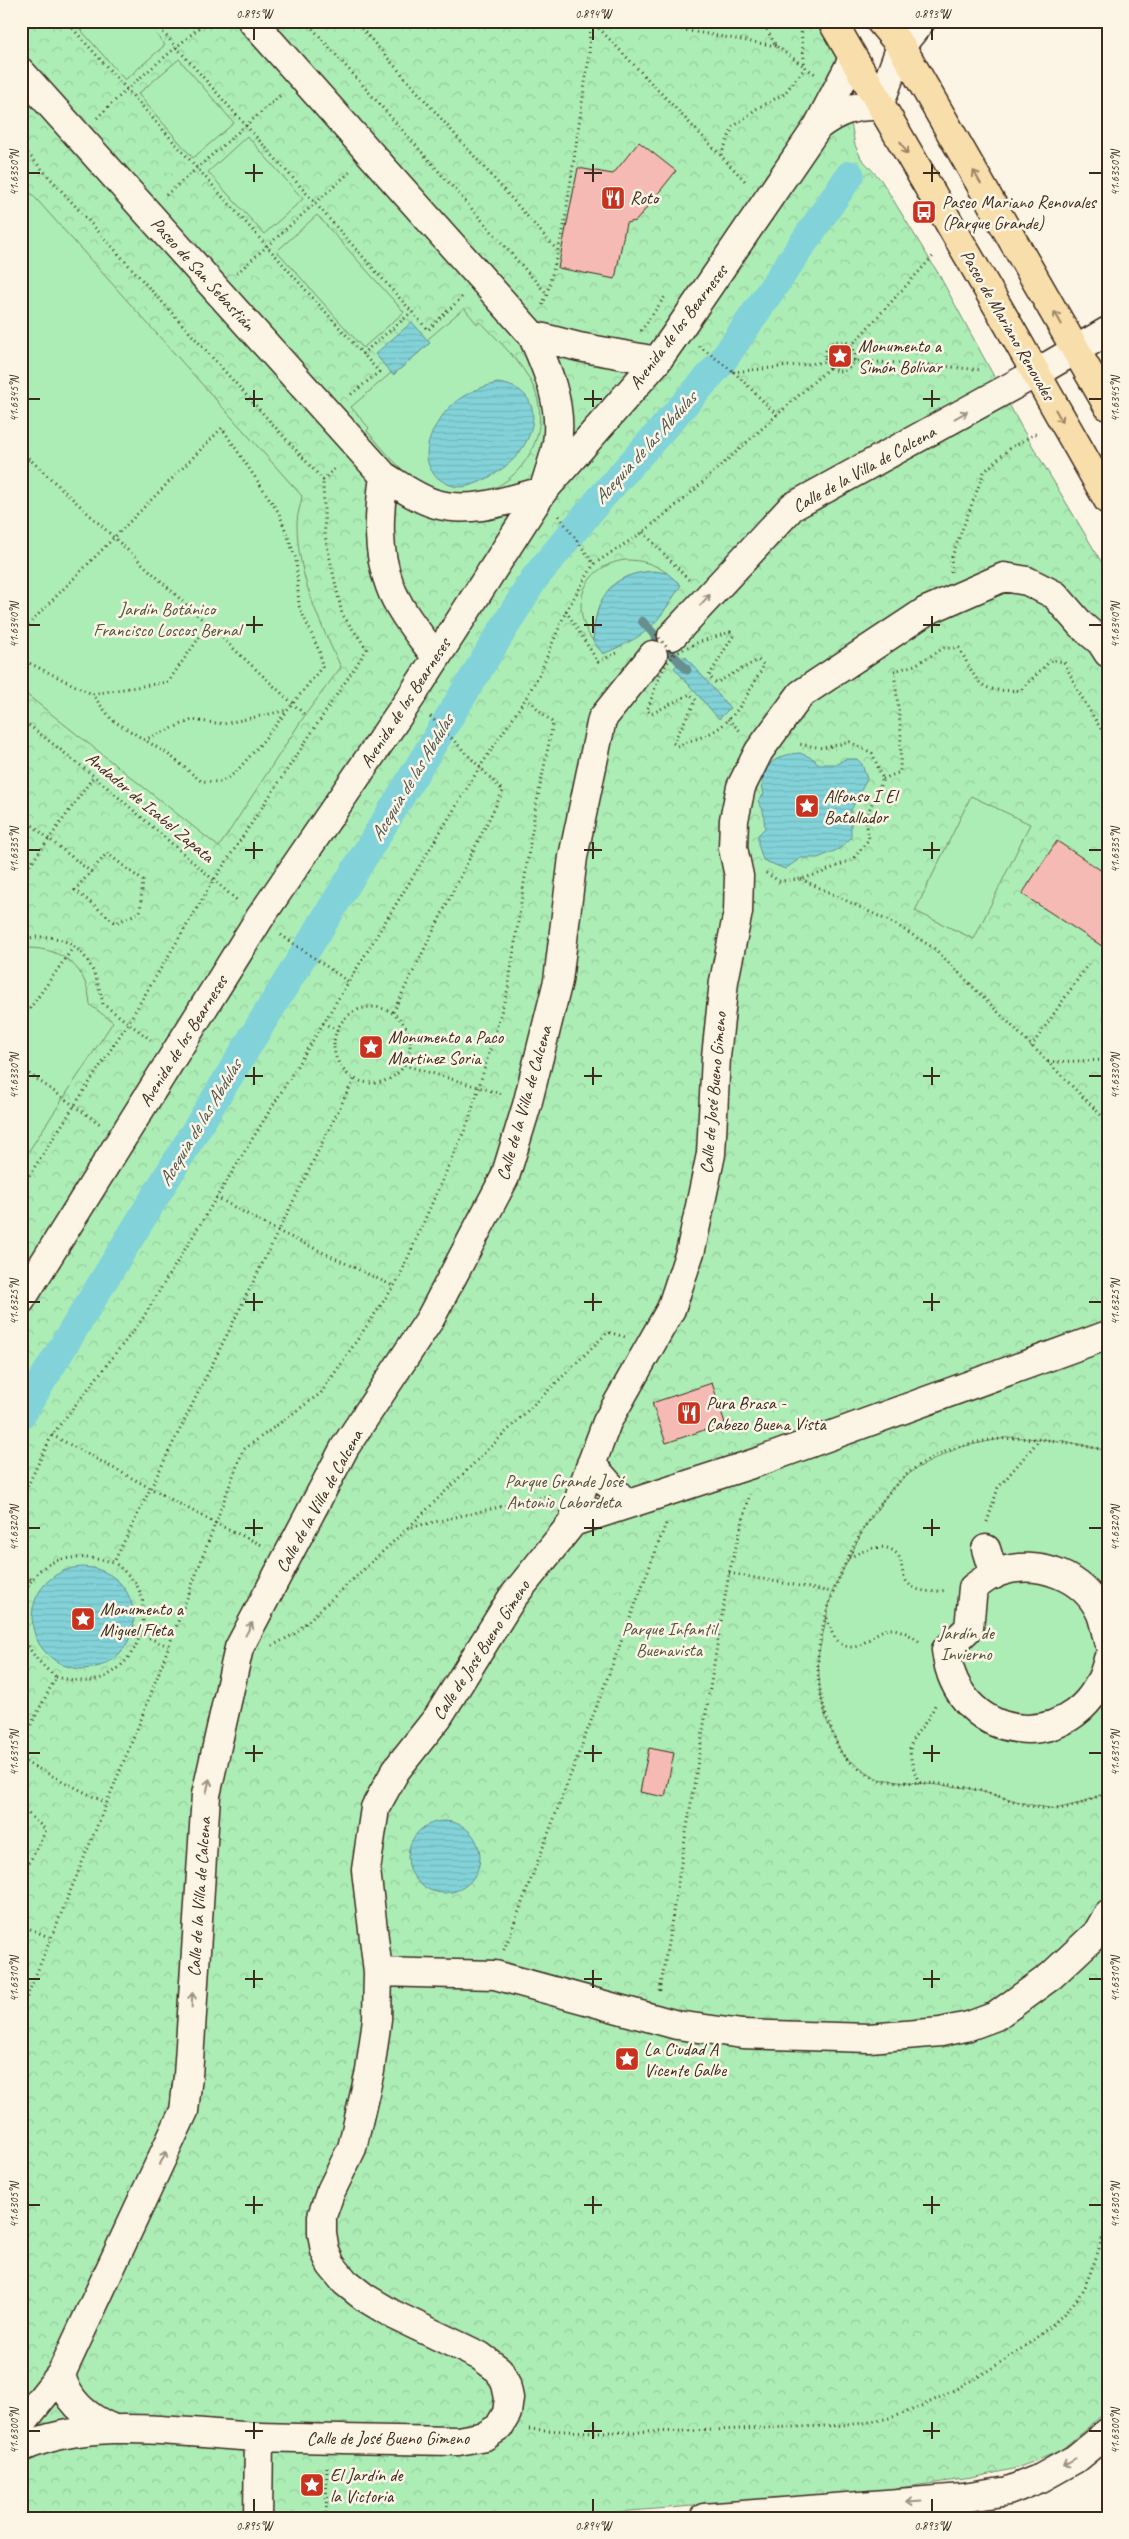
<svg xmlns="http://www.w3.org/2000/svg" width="1129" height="2539" font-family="Caveat,sans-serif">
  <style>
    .forest { fill: url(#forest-crowns); stroke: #748c6a }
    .garden { fill: #acedb6; stroke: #748c6a }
    .water { fill: url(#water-rules); stroke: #668f8e }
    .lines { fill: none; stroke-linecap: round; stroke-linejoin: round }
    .stream { stroke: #668f8e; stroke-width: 9 }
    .canal { stroke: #82d3d9; stroke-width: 29 }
    .building { fill: #f5bab4; stroke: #3b2a1e }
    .minor-casing { stroke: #3b2a1e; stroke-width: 31 }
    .major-casing { stroke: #3b2a1e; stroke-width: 31 }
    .path { stroke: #3b2a1e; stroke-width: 3; stroke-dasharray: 1 4; stroke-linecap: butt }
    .minor { stroke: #fcf5e5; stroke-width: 28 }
    .major { stroke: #f8deab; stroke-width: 28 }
    .path-bridge { stroke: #3b2a1e; stroke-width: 3; stroke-dasharray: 1 4; stroke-linecap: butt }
    .oneway { stroke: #9a8464 }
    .oneway2 { stroke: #9c9082 }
    .ticks { fill: none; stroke: #3b2a1e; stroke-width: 2 }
    .labels { text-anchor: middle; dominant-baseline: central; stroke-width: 5; stroke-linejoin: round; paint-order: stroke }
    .poi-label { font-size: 18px; fill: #3b2a1e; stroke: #fcf5e5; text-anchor: start }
    .street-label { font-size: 18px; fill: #3b2a1e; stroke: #fcf5e5 }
    .park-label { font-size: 18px; fill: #52513c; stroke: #fcf5e5 }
    .water-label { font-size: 19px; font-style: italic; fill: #4d544d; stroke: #fcf5e5 }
    .neatline { fill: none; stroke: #3b2a1e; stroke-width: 2 }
    .ticks-label { font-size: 12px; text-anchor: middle; fill: #3b2a1e }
  </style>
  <defs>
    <pattern id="forest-crowns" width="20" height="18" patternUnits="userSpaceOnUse" patternTransform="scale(1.25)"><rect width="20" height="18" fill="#acedb6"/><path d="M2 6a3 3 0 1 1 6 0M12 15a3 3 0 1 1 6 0" fill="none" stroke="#95cb9c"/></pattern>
    <pattern id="water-rules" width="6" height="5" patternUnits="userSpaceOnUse" patternTransform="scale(1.25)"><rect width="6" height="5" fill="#82d3d9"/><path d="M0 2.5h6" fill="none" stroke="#71b5ba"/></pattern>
  </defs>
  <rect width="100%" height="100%" fill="#fcf5e5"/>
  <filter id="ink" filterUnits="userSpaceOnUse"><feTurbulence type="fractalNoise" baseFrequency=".02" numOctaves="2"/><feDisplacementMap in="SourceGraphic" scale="10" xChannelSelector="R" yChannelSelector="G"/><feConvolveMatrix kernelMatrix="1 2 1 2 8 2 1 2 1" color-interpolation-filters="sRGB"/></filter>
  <g filter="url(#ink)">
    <path class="forest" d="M21 21H819L839 55 855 145 861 158 881 180 938 273 1023 430 1108 573V2410L1060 2451 1017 2468 972 2478 868 2492 543 2518H21Z"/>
    <path class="garden" d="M73 21H145L165 45 125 80Z
      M179 59 234 123 193 158 138 94Z
      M247 136 303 199 264 234 208 172Z
      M21 182 302 496C301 505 297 514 297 523 297 574 319 622 341 667L305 715 219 847 21 690Z
      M317 215 404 312 363 348 277 251Z
      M464 308 477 324 481 322C499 342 522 362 533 386 557 438 512 500 457 495 451 495 443 495 438 493 408 482 388 454 367 431L369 428 351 407 391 373 393 375 430 343 427 340Z
      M625 560C641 560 653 563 667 573 616 567 595 592 593 641 569 608 582 566 625 560Z
      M971 796 1030 824 974 939 915 911Z
      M27 948C64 948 88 969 90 1005L113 1022 21 1163V949Z
      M1010 1437 1064 1441 1108 1451V1792L1081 1803 1055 1809 1027 1804 968 1788 878 1779 843 1756 826 1719 820 1691 818 1657 832 1592 864 1528 891 1489 915 1469 960 1447Z"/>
    <path class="water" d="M412 322 430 343 393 375 375 354Z
      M497 383C539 387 541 424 519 453 508 468 472 492 453 486 410 472 428 427 453 404 465 393 481 387 497 383Z
      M654 571 667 573 681 585C654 628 650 634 603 654L593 641C595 600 609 573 654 571Z
      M685 656 730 708 719 719 674 668Z
      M800 753 814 759 817 764H837L845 759H857L862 764 867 779 851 810V838L839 849 818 858H801L785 869 763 860 758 844V835L765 828 763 810 758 801 764 794C756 768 776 754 800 753Z
      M32 1618a51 51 0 1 1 102 0a51 51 0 1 1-102 0Z
      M408 1857a36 36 0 1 1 72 0a36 36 0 1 1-72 0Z"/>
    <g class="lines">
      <path class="stream" d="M642 621 687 670"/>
      <path class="canal" d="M21 1415 534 579 599 500 721 363 850 175"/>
    </g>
    <path class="building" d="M639 142 676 171 636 221 626 223 615 279 558 268 578 168 613 174Z
      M1057 841 1108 875V950L1022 894Z
      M712 1383 725 1423 666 1443 652 1403Z
      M649 1748 674 1753 665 1797 640 1792Z"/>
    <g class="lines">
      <defs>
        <path id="minor" d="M21 72 384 476C400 486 418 499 436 504 472 514 508 500 543 491 548 475 554 459 557 443 563 405 547 368 532 335L252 21
          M818 126C838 111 854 105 879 106L901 46 921 21
          M532 335 579 347 657 361
          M384 476C379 513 376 550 390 586 399 611 420 635 436 657
          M672 636 792 507 1036 373 1108 331
          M21 1300 259 919 411 697 543 491 657 361 678 331 818 126 853 59
          M591 1464 626 1504
          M573 1522 758 1462 1108 1335
          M986 1549 994 1575
          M1108 1641C1106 1632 1104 1622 1101 1614 1085 1576 1037 1559 999 1572 989 1575 981 1582 973 1588L969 1628 946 1650C957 1750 1086 1757 1108 1659
          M378 1972 495 1975 677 2025 742 2034 869 2038 941 2032 969 2026 996 2016 1051 1976 1097 1933 1108 1914
          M61 2374C67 2402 89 2419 114 2429
          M21 2424 61 2374 184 2111 188 2076 206 1795 239 1648 345 1447 430 1319 505 1177 527 1105 558 981 573 857 602 719 653 655
          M21 2448C95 2415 184 2434 261 2437 327 2439 393 2440 458 2441L485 2436 499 2427 507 2413 509 2398 506 2384 499 2370 480 2356 394 2315 364 2297 345 2282 331 2265 325 2251 322 2233V2216L330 2193 352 2148 370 2071 377 2019 378 1972 366 1870 375 1808 396 1770 438 1717 512 1598 573 1522 582 1489 607 1422 671 1309 691 1249 711 1154 716 1057 724 981 738 912 739 876 733 848 734 820 741 787 759 751 801 694 926 611 1004 577 1027 581 1055 595 1081 625 1101 642 1108 653
          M258 2518 259 2437
          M704 2518 963 2498 1008 2491 1041 2478 1075 2459 1108 2432"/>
        <path id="major" d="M832 21 1013 333 1108 500
          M880 21 901 46 1108 406"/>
      </defs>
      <use href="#minor" class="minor-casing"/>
      <use href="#major" class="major-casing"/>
      <path class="path" d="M66 21 379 372 349 396
        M153 21 428 330 463 296
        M306 21 547 294 542 306
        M355 21 557 250
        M592 21 747 183
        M632 21 776 46
        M762 21 776 46 815 74
        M97 118 127 89 207 21
        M21 146 323 480 337 466
        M721 155 733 127 756 109 784 94 805 68 800 21
        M166 195 282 94
        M237 273 351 171
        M547 294 564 227 589 56 590 21
        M641 331 666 295
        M825 356a15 15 0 1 1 30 0a15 15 0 1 1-30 0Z
        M699 346 734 372
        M851 346 935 254
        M362 354 412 312
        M853 361 919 364 982 370
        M777 415 734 372 826 362
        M21 451 305 715
        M21 468 29 458
        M559 516 594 564
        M643 532 689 580
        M951 572V559L984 472 1010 448 1039 432
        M566 611 598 662 617 653
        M21 632 222 428 279 513 296 559 299 606 320 653 322 667 259 746 235 773 221 782 201 781 168 754 112 720 92 694
        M730 632 733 636 709 676 716 683 758 660 764 665C751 688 739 715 716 730 705 737 689 741 677 746L673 743 696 700 690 694 651 714 647 710C653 696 657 679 665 666 678 645 708 640 730 632Z
        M21 659 92 694 168 682 208 625
        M894 671 915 665 944 648H959C979 683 976 693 1021 690L1051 660 1064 662 1078 691 1108 741
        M21 719 94 776 239 902
        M728 719 740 731
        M144 740 192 720 223 724 288 710
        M883 779 900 772 901 732 894 671
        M21 816 49 839 94 776
        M107 853 143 881 140 912 116 923 75 890Z
        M766 873 779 881 801 879 821 873 853 859 869 839 866 817 883 779 872 753 850 742 823 748 799 744
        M21 877 49 839 91 872
        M801 879 895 924 935 949 1108 1122
        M281 935 349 982
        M21 939C30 938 40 936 49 937 86 942 96 972 103 1004L151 1040
        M334 1045a38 38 0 1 1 76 0a38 38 0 1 1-76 0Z
        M393 1012 503 791 430 716
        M21 1021 75 945
        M323 1023 337 1030
        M1031 1047 1088 964
        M1048 1062 1108 1060
        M404 1065 502 1094
        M21 1068 100 1124
        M21 1188 128 1023 214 880 367 649 342 614 325 536 323 480
        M216 1197 278 1231 393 1286
        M52 1435 215 1523 262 1545
        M1108 1451C1043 1436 981 1428 921 1464 870 1495 822 1598 818 1657 817 1682 822 1708 832 1731 835 1739 838 1750 844 1756 851 1764 867 1775 877 1779 883 1782 894 1781 901 1782 923 1783 947 1783 969 1788 997 1793 1025 1809 1054 1809 1072 1809 1091 1799 1108 1792
        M21 1500 52 1435 141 1321 480 767 526 698 540 673 566 611 594 564 643 532 683 500 830 367
        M987 1522 998 1488 1039 1440
        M409 1527 608 1332 625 1337
        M849 1558C863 1550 888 1539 899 1557 902 1563 902 1571 904 1577 911 1593 932 1593 946 1590
        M729 1573 832 1592
        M21 1574 31 1579
        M21 1605C35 1554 69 1553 114 1562L354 1079
        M21 1617C22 1644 35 1660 56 1677L21 1744
        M827 1618C830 1629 833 1639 843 1645 862 1654 871 1631 889 1629 900 1628 912 1636 921 1643
        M140 1634 168 1646
        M272 1646 294 1634 408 1528 552 1495
        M56 1677C67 1679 78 1682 90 1681 132 1675 157 1620 136 1584 131 1576 121 1569 114 1562
        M21 1760 106 1803
        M919 1783C898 1732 919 1743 936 1703
        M21 1807 46 1830 21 1879
        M21 1925 51 1938
        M504 1950 667 1521
        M660 1991 729 1573 750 1494
        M21 2011 142 1717 243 1450 321 1393 398 1280 469 1120 508 989 535 811 553 723 526 698
        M529 2429C608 2435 686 2431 764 2428 805 2426 848 2428 889 2418 938 2405 1046 2341 1076 2300 1091 2280 1101 2242 1108 2219
        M326 2518 327 2466"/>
      <use href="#minor" class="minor"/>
      <use href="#major" class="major"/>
      <path class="path-bridge" d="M656 634 673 655"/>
    </g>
    <defs><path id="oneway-shaft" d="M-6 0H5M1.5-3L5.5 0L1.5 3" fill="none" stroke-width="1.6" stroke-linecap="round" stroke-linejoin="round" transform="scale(1.25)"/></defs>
    <g class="oneway">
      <use href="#oneway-shaft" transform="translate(904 148) rotate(60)"/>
      <use href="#oneway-shaft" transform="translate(977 177) rotate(-120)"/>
      <use href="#oneway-shaft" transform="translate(1058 318) rotate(-120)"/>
      <use href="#oneway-shaft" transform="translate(1059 416) rotate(61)"/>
    </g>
    <g class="oneway2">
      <use href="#oneway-shaft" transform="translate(961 415) rotate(-29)"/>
      <use href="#oneway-shaft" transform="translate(705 600) rotate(-47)"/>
      <use href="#oneway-shaft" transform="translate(249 1629) rotate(-62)"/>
      <use href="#oneway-shaft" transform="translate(208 1786) rotate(-77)"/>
      <use href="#oneway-shaft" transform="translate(192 2000) rotate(-87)"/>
      <use href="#oneway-shaft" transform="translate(163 2158) rotate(-65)"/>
      <use href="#oneway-shaft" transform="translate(1069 2462) rotate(150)"/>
      <use href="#oneway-shaft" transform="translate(914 2502) rotate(176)"/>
    </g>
  </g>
  <path class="ticks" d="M254 28V40M593 28V40M932 28V40M254 164V182M593 164V182M932 164V182M28 173H40M245 173H263M584 173H602M923 173H940M1089 173H1102M254 390V407M593 390V407M932 390V407M28 399H40M245 399H263M584 399H602M923 399H940M1089 399H1102M254 616V633M593 616V633M932 616V633M28 625H40M245 625H263M584 625H602M923 625H940M1089 625H1102M254 842V859M593 842V859M932 842V859M28 850H40M245 850H263M584 850H602M923 850H940M1089 850H1102M254 1067V1085M593 1067V1085M932 1067V1085M28 1076H40M245 1076H263M584 1076H602M923 1076H940M1089 1076H1102M254 1293V1311M593 1293V1311M932 1293V1311M28 1302H40M245 1302H263M584 1302H602M923 1302H940M1089 1302H1102M254 1519V1536M593 1519V1536M932 1519V1536M28 1528H40M245 1528H263M584 1528H602M923 1528H940M1089 1528H1102M254 1745V1762M593 1745V1762M932 1745V1762M28 1753H40M245 1753H263M584 1753H602M923 1753H940M1089 1753H1102M254 1970V1988M593 1970V1988M932 1970V1988M28 1979H40M245 1979H263M584 1979H602M923 1979H940M1089 1979H1102M254 2196V2214M593 2196V2214M932 2196V2214M28 2205H40M245 2205H263M584 2205H602M923 2205H940M1089 2205H1102M254 2422V2439M593 2422V2439M932 2422V2439M28 2431H40M245 2431H263M584 2431H602M923 2431H940M1089 2431H1102M254 2499V2512M593 2499V2512M932 2499V2512"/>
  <defs>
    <symbol id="restaurant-square" viewBox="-11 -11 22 22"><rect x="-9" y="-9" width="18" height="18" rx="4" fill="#c8321e" stroke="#fcf5e5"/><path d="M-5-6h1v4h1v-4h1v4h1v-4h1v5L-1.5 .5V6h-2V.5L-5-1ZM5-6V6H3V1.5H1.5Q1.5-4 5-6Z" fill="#fff"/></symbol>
    <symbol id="bus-square" viewBox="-11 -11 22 22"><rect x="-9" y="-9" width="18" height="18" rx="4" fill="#c8321e" stroke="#fcf5e5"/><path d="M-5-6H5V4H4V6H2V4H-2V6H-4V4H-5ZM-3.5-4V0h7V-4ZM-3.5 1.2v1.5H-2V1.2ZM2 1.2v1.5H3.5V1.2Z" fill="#fff"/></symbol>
    <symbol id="sight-square" viewBox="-11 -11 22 22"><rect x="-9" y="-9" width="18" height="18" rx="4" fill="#c8321e" stroke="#fcf5e5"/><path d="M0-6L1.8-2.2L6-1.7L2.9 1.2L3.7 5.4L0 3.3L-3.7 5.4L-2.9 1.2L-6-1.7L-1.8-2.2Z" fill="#fff"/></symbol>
  </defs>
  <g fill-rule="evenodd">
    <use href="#restaurant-square" x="599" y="184" width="28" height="28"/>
    <use href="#bus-square" x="910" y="198" width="28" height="28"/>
    <use href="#sight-square" x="826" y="342" width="28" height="28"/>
    <use href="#sight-square" x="793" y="792" width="28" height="28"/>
    <use href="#sight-square" x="357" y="1033" width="28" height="28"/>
    <use href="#restaurant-square" x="675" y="1399" width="28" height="28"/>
    <use href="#sight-square" x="69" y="1605" width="28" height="28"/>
    <use href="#sight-square" x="613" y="2045" width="28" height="28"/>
    <use href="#sight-square" x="298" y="2471" width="28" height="28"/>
  </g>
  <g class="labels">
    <g class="poi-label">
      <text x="630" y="198">Roto</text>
      <text x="942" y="202">Paseo Mariano Renovales<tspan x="942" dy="21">(Parque Grande)</tspan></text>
      <text x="858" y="346">Monumento a<tspan x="858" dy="21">Simón Bolívar</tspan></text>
      <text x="824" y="796">Alfonso I El<tspan x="824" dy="21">Batallador</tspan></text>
      <text x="388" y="1037">Monumento a Paco<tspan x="388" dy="21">Martinez Soria</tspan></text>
      <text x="706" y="1403">Pura Brasa -<tspan x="706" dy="21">Cabezo Buena Vista</tspan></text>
      <text x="100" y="1609">Monumento a<tspan x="100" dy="21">Miguel Fleta</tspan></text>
      <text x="644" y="2049">La Ciudad A<tspan x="644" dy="21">Vicente Galbe</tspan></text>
      <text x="330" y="2475">El Jardín de<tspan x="330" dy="21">la Victoria</tspan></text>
    </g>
    <g class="street-label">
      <text transform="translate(203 274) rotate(48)">Paseo de San Sebastián</text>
      <text transform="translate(1008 325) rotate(60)">Paseo de Mariano Renovales</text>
      <text transform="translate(678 327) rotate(-53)">Avenida de los Bearneses</text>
      <text transform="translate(864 469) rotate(-29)">Calle de la Villa de Calcena</text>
      <text transform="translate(405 703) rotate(-57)">Avenida de los Bearneses</text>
      <text transform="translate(150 807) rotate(40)">Andador de Isabel Zapata</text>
      <text transform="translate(183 1041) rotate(-58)">Avenida de los Bearneses</text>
      <text transform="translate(713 1093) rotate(-85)">Calle de José Bueno Gimeno</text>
      <text transform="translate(524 1103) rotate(-74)">Calle de la Villa de Calcena</text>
      <text transform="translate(319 1501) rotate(-61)">Calle de la Villa de Calcena</text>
      <text transform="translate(481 1650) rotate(-57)">Calle de José Bueno Gimeno</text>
      <text transform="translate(199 1897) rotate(-86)">Calle de la Villa de Calcena</text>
      <text x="388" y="2438">Calle de José Bueno Gimeno</text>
    </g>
    <g class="park-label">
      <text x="167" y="609">Jardín Botánico<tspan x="167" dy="21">Francisco Loscos Bernal</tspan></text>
      <text x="564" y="1481">Parque Grande José<tspan x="564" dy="21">Antonio Labordeta</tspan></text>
      <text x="669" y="1629">Parque Infantil<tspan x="669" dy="21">Buenavista</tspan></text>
      <text x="966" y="1633">Jardín de<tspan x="966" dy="21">Invierno</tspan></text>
    </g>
    <g class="water-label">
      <text transform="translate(645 448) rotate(-48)">Acequia de las Abdulas</text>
      <text transform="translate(412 778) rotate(-59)">Acequia de las Abdulas</text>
      <text transform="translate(200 1123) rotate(-59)">Acequia de las Abdulas</text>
    </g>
  </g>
  <rect width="1129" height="2539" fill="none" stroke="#fcf5e5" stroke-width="55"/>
  <rect x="28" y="28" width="1074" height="2484" class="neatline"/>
  <g class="ticks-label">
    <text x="254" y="18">0.895°W</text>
    <text x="593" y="18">0.894°W</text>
    <text x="932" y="18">0.893°W</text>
    <text transform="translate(14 173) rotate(-90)" y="4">41.6350°N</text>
    <text transform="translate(1115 173) rotate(-90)" y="4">41.6350°N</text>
    <text transform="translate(14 399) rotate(-90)" y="4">41.6345°N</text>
    <text transform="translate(1115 399) rotate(-90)" y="4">41.6345°N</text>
    <text transform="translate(14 625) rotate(-90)" y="4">41.6340°N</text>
    <text transform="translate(1115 625) rotate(-90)" y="4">41.6340°N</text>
    <text transform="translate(14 850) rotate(-90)" y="4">41.6335°N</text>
    <text transform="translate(1115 850) rotate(-90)" y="4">41.6335°N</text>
    <text transform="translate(14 1076) rotate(-90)" y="4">41.6330°N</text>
    <text transform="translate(1115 1076) rotate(-90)" y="4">41.6330°N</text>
    <text transform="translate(14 1302) rotate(-90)" y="4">41.6325°N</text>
    <text transform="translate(1115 1302) rotate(-90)" y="4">41.6325°N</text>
    <text transform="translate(14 1528) rotate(-90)" y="4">41.6320°N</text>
    <text transform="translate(1115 1528) rotate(-90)" y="4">41.6320°N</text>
    <text transform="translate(14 1753) rotate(-90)" y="4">41.6315°N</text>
    <text transform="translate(1115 1753) rotate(-90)" y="4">41.6315°N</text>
    <text transform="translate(14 1979) rotate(-90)" y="4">41.6310°N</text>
    <text transform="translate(1115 1979) rotate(-90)" y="4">41.6310°N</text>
    <text transform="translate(14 2205) rotate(-90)" y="4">41.6305°N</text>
    <text transform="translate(1115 2205) rotate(-90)" y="4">41.6305°N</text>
    <text transform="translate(14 2431) rotate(-90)" y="4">41.6300°N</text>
    <text transform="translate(1115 2431) rotate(-90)" y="4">41.6300°N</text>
    <text x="254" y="2530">0.895°W</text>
    <text x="593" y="2530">0.894°W</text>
    <text x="932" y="2530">0.893°W</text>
  </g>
</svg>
